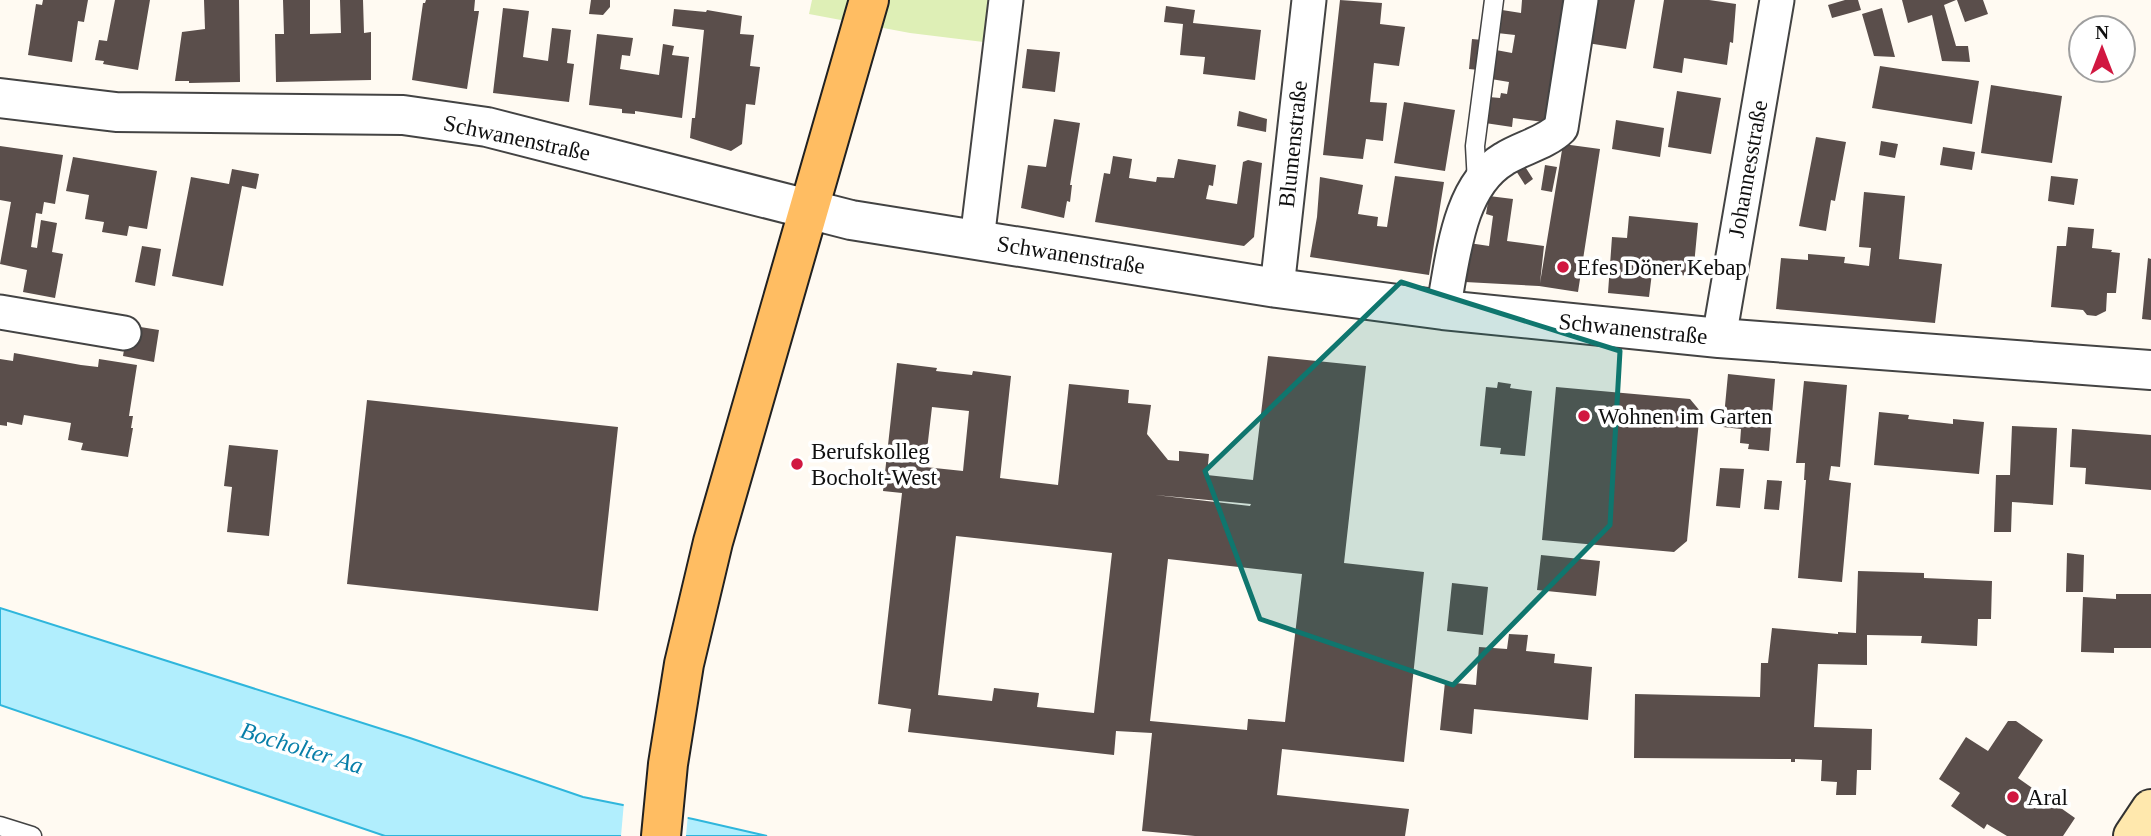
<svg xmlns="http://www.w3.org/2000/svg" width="2151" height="836" font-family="Georgia,serif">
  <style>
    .green { fill: #deefb6 }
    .water { fill: #b1eefd; stroke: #2fb6dc; stroke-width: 2 }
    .pier { fill: #fffaf2 }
    .building { fill: #5a4e4b; fill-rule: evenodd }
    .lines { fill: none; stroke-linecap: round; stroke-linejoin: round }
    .service-casing { stroke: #434343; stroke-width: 21 }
    .minor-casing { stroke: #434343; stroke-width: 37 }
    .tertiary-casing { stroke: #434343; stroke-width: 42 }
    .secondary-casing { stroke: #323232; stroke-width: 42 }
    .primary-casing { stroke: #212121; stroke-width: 42 }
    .service { stroke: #fff; stroke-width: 18 }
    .minor { stroke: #fff; stroke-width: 33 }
    .tertiary { stroke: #fff; stroke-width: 38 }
    .secondary { stroke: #ffe8ad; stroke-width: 38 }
    .primary { stroke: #ffbd62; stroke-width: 38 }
    .marked { fill: #0f766e; fill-opacity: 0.2; stroke: #0f766e; stroke-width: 5; stroke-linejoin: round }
    .poi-dot { fill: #d11740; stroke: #fff; stroke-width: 2.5 }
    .labels { text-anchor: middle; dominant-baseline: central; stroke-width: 7; stroke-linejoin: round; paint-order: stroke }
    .street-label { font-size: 23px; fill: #101010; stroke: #fff }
    .poi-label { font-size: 23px; fill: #101010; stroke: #fff; text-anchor: start }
    .water-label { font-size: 24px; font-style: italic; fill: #097fa9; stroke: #fff }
  </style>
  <rect width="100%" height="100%" fill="#fffaf2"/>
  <path class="green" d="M812 0H1014L1008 45 910 33 809 14Z"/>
  <path class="water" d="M0 608 410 738 583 797 693 819 767 836H385L0 705Z"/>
  <path class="pier" d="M624 802 688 814 686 836H621Z"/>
  <path class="building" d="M43 0H88L84 22 78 21 72 62 28 55 36 4 42 5Z
    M115 0H150L138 70 103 64 104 61 95 60 99 40 107 41Z
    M204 0H239L240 82 189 83V81H175L182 32 205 29Z
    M283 0H310V34L341 33 340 0H363L364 33 371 32V80L276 82 275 34H284Z
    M426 0H475L474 11H479L467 89 412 80 423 3H425Z
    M591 0H610V7L603 15 589 14Z
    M1340 0 1382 3 1380 24 1405 27 1399 66 1374 63 1370 102 1387 103 1383 141 1366 139 1363 159 1323 155Z
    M1522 0H1564L1544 122 1513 118 1512 127 1485 123 1489 97 1500 98 1501 93 1507 94 1509 82 1491 79 1496 50 1512 53 1515 35 1497 33 1502 10 1521 13Z
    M1594 0H1635L1626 49 1587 43Z
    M1664 0H1709L1736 4 1733 43 1730 42 1727 65 1684 58 1682 73 1653 68Z
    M1845 0H1858L1861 10 1832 18 1828 5Z
    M1902 0H1956L1944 5 1956 46H1968L1970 62 1942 61 1932 15 1908 23Z
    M1957 0H1983L1988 14 1965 22Z
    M1166 6 1195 10 1193 23 1261 30 1255 80 1203 74 1205 57 1180 55 1183 24 1164 22Z
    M503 8 529 11 523 57 548 61 552 28 571 30 567 63 574 64 569 102 493 93Z
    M1882 8 1895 57 1874 56 1862 14Z
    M674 9 706 12 707 10 742 16 740 34 754 35 750 66 760 67 755 105 746 104 742 144 731 151 690 138 692 118H695L704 30 672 26Z
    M597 34 633 38 630 56 622 55 620 69 659 75 663 44 674 46 672 55 689 57 682 118 635 111V114L622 113V109L589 105Z
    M1472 39 1483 40 1479 70 1469 69Z
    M1027 49 1060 52 1055 92 1022 88Z
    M1880 66 1979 81 1972 124 1872 108Z
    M1991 85 2062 96 2052 163 1981 153Z
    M1677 91 1721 98 1711 154 1668 147Z
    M1404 102 1455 110 1445 171 1394 163Z
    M1239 111 1267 119 1266 132 1237 126Z
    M1054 119 1080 123 1070 185H1072L1070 202 1067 201 1064 218 1021 208 1028 165 1046 167Z
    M1616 120 1664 128 1660 157 1612 149Z
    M1816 137 1846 142 1835 201 1831 200 1826 231 1799 226Z
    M1881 141 1898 144 1895 158 1879 155Z
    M1563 144 1600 149 1578 292 1539 286 1465 282 1469 243 1489 246 1493 216 1486 214 1489 196 1513 199 1507 241 1544 246 1540 283Z
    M0 146 63 155 55 204 44 202 42 214 36 213 31 247 37 248 41 220 57 223 52 252 63 254 55 298 23 292 27 270 0 264 11 202 0 200Z
    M1943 147 1975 152 1972 170 1940 165Z
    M1113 156 1132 159 1129 178 1156 182 1157 177 1174 178 1178 159 1216 165 1213 186 1209 185 1206 199 1237 204 1243 162 1248 160 1262 163 1254 237 1244 246 1095 222 1104 173 1110 174Z
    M73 157 157 171 147 229 129 226 127 236 102 232 104 222 85 219 89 195 66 191Z
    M1522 162 1533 179 1525 185 1513 166Z
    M1545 165 1557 167 1552 192 1541 190Z
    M232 169 259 174 256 189 242 186 223 286 172 276 191 177 229 184Z
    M1395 176 1444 182 1429 275 1310 257 1317 217 1320 177 1363 185 1358 214 1378 217 1377 226 1387 227Z
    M2051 176 2078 179 2074 205 2048 201Z
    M1864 192 1905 196 1899 259 1942 264 1935 323 1776 309 1781 258 1808 260V254L1845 257 1844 263 1869 266 1871 248 1859 247Z
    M1629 216 1698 223 1693 276 1652 273 1649 297 1608 293 1612 237 1627 238Z
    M2068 227 2094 229 2092 248 2112 250 2111 252 2120 253 2116 293H2107L2106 311 2096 316 2087 315 2083 310 2051 307 2057 246H2066Z
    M142 246 161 249 155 286 135 282Z
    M2148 258 2151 259V320L2142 319Z
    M128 325 159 330 154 362 123 356Z
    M14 353 81 365 98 367 99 359 137 365 129 416H133L131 428H133L128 457 81 450 83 443 68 440 71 423 24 415 22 425 7 422V426L0 425V359L13 361Z
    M1268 356 1366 366 1344 563 1424 572 1404 762 1282 749 1277 795 1409 809 1405 836H1195L1142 831 1152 733 1116 731 1114 755 908 732 911 709 878 704 902 493 883 491 897 363 937 368 936 371 972 375 973 371 1011 376 1000 478 1058 485 1069 384 1129 390 1128 403 1151 405 1147 434 1168 460 1179 461V451L1209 454 1207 475 1253 480ZM932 407 969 411 963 471 925 467ZM1155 495 1251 504 1250 506ZM956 536 1112 553 1094 713 1037 707 1039 693 994 688 992 701 938 695ZM1168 559 1302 574 1285 722 1248 719 1247 730 1150 721Z
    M1728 374 1775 379 1769 451 1748 449 1749 444 1740 443 1741 429 1723 427Z
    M1804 381 1847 385 1840 467 1831 466 1829 480 1851 483 1842 582 1798 578 1806 480H1804L1805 463H1796Z
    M1498 382 1511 384 1510 388 1532 391 1525 456 1500 454 1501 448 1480 446 1486 387 1497 388Z
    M1556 387 1690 399 1700 411 1687 541 1674 552 1542 540Z
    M367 400 618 427 598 611 347 584Z
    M1879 412 1909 415 1908 419 1953 424V419L1984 422 1979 474 1874 465Z
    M2012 426 2057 428 2053 505 2012 502 2011 532H1994L1996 475H2010Z
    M2072 429 2151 435V490L2085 484 2086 468 2070 467Z
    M229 445 278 450 269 536 227 532 232 487 224 486Z
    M1720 468 1744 469 1740 508 1716 506Z
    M1767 480 1782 481 1779 510 1764 509Z
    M2067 553 2084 555 2083 592H2066Z
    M1541 555 1600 561 1596 596 1537 590Z
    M1858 571 1924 573V578L1992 581 1991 619H1978L1977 646 1921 643 1922 636 1867 635V665L1818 664 1814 727 1872 729 1871 770H1857L1856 795H1836L1837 782 1821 781 1822 760 1795 759V762H1791V759L1634 758 1635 694 1760 697 1761 663H1768L1772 628 1838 634V632L1856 633Z
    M1452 583 1488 587 1483 635 1447 631Z
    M2116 594H2151V648H2114V653L2081 652 2083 597 2116 599Z
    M1509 634 1528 635 1526 651 1555 654 1554 663 1592 667 1588 720 1474 709 1472 734 1440 730 1445 682 1476 685 1479 647 1507 649Z
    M2008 721H2016L2043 740 2018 778 2075 818 2063 836H2007L1987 824 1984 829 1951 806 1960 793 1939 779 1966 737 1988 751Z"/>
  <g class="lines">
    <defs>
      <path id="service" d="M1477 183 1475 146 1494 0
        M0 826 32 836"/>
      <path id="minor" d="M977 240 1006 0
        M1277 288 1309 0
        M1443 310C1453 261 1457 187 1504 159 1521 148 1546 143 1561 128L1581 0
        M0 312 124 333
        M1719 338 1777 0"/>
      <path id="tertiary" d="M0 98 116 112 403 115 487 127 851 220 1277 288 1443 310 1719 338 2151 370"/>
      <path id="secondary" d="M2133 836 2151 809"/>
      <path id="primary" d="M661 836 668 764 684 664 713 542 869 0"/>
    </defs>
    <use href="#service" class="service-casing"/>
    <use href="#minor" class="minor-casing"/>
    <use href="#tertiary" class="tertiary-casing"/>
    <use href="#secondary" class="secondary-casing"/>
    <use href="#primary" class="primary-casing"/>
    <use href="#service" class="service"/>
    <use href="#minor" class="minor"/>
    <use href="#tertiary" class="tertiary"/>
    <use href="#secondary" class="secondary"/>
    <use href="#primary" class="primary"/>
  </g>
  <path class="marked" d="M1401 282 1620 351 1610 525 1453 685 1260 619 1205 471Z"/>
  <g class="poi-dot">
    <circle cx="1563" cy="267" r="7"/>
    <circle cx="1584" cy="416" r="7"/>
    <circle cx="797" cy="464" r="7"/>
    <circle cx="2013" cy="797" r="7"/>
  </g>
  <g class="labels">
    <g class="street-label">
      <text transform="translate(517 138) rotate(12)">Schwanenstraße</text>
      <text transform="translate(1293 144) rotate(-84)">Blumenstraße</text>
      <text transform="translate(1748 169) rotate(-80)">Johannesstraße</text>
      <text transform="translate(1071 255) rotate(9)">Schwanenstraße</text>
      <text transform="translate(1633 329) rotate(6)">Schwanenstraße</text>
    </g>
    <g class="poi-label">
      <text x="1577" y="267">Efes Döner Kebap</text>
      <text x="1598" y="416">Wohnen im Garten</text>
      <text x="811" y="451">Berufskolleg<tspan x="811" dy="26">Bocholt-West</tspan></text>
      <text x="2027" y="797">Aral</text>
    </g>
    <g class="water-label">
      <text transform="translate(302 748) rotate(17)">Bocholter Aa</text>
    </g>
  </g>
  <g transform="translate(2102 49)"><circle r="33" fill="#ffffff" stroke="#9f9f9f" stroke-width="2"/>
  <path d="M0-5L12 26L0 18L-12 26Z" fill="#d11740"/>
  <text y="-10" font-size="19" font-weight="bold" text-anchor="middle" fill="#101010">N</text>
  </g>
</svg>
